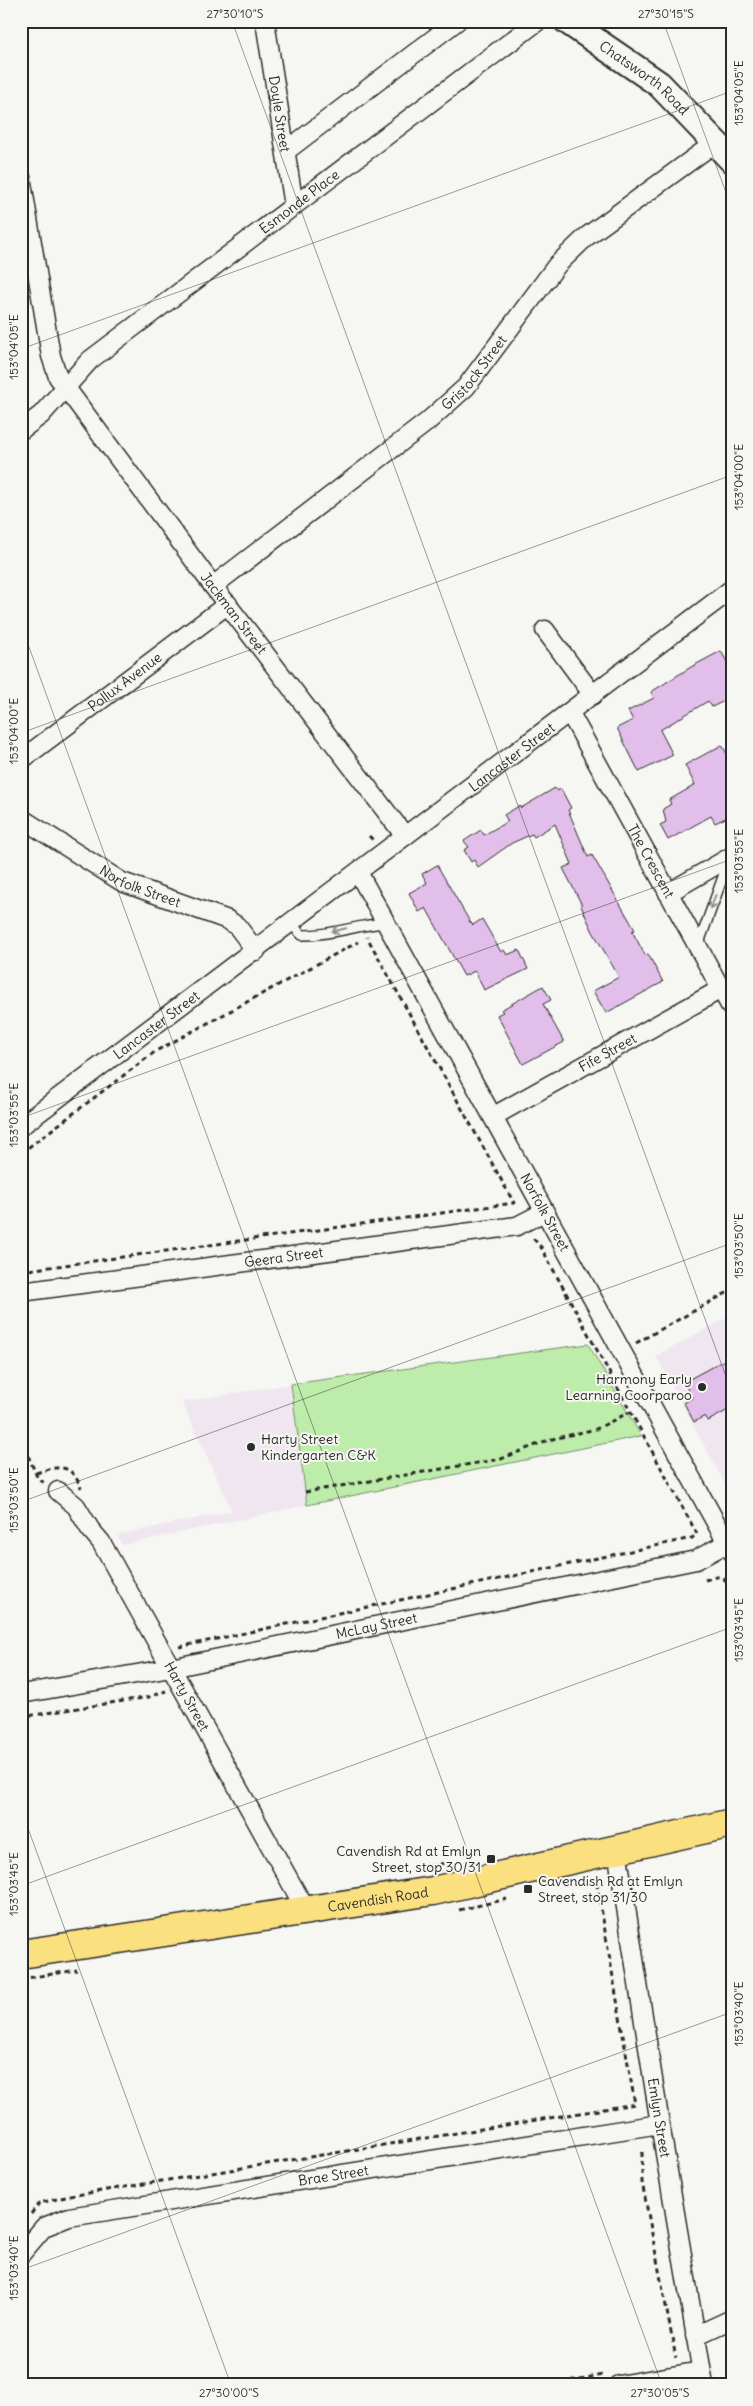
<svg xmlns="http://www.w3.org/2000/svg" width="753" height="2406" font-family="Delius,sans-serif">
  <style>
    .built { fill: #f0e6f0 }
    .green { fill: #beedab; stroke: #748c6b }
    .building { fill: #e2bfea; stroke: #2b2b2b }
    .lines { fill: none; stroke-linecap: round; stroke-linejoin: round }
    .service-casing { stroke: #2b2b2b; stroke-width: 12 }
    .minor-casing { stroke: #2b2b2b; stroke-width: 21 }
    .secondary-casing { stroke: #2b2b2b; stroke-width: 29 }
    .primary-casing { stroke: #2b2b2b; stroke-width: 31 }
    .path { stroke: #2b2b2b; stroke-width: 3; stroke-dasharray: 5 4; stroke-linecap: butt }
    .service { stroke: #f6f6f2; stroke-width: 9 }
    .minor { stroke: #f6f6f2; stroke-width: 18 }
    .secondary { stroke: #f6f6f2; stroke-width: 25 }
    .primary { stroke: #fbe080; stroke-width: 28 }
    .oneway { stroke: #90908e }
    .ticks { fill: none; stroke: #2b2b2b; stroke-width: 1; stroke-opacity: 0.45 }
    .poi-dot { fill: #2b2b2b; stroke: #f6f6f2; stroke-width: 2 }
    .labels { text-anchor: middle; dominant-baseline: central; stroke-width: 4; stroke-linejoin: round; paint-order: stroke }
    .street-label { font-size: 14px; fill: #2b2b2b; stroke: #f6f6f2 }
    .poi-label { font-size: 14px; fill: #2b2b2b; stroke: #f6f6f2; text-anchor: end }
    .neatline { fill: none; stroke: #2b2b2b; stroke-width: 2 }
    .ticks-label { font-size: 12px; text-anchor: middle; fill: #2b2b2b }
  </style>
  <rect width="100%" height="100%" fill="#f6f6f2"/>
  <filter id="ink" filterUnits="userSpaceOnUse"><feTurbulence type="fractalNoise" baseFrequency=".02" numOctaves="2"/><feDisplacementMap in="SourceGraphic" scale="10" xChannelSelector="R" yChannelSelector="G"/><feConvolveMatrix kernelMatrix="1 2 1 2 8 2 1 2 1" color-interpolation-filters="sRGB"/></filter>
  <g filter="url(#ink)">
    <path class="built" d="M732 1315V1497L656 1356Z
      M291 1384 307 1505 122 1545 117 1535 232 1511 182 1402Z"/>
    <path class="green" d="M588 1344 641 1436 307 1505 291 1384Z"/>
    <path class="building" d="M721 651 732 671V697L712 707 708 701 660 730 673 755 639 772 617 728 633 720 628 711 654 698 651 692 691 667Z
      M722 745 732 763V815L715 823 711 816 668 840 660 825 666 822 663 809 671 804 669 800 695 785 685 765Z
      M555 788 557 791 561 789 571 808 568 810 588 857 592 855 635 930 632 931 645 955 648 954 663 982 606 1013 593 991 619 977 592 930 581 906 582 905 563 868 572 864 555 824 534 837 532 834 512 843 478 867 474 860 471 862 464 850 469 847 464 841 481 830 484 835 508 821 504 815 519 806 521 808Z
      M437 865 470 922 473 925 482 919 501 952 504 950 507 955 519 950 528 969 484 990 475 971 464 976 426 908 419 912 409 893 427 883 422 874Z
      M543 986 551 1000 543 1004 564 1042 523 1064 497 1015 503 1012 501 1010Z
      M732 1356V1408L708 1421 705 1416 694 1422 684 1403 692 1398 684 1382Z"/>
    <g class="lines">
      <defs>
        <path id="service" d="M292 925 302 935C331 936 358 924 387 923
          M698 946 729 860"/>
        <g id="minor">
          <path id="s1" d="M265 21 294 206"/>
          <path d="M286 151 457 21"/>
          <path id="s2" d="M21 177 51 356 58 377 213 586 405 836"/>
          <path id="s3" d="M21 430 41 415 90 360 538 21"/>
          <path id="s4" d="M213 586 427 422 466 387 557 265 586 237 716 142"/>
          <path d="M545 630 593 695"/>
          <path id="s5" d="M570 713 732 1009"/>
          <path id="s6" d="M21 760 228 604"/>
          <path id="s7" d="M21 818 122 882 228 920 237 926 256 951"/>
          <path id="s8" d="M359 874 732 1552"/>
          <path d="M668 893 732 856"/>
          <path id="s9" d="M494 1116 721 989"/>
          <path id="s10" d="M21 1126C259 949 496 770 732 589"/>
          <path id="s11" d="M21 1292 517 1226 544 1212"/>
          <path id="s12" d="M58 1491 76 1506 90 1529 101 1542 306 1910"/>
          <path id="s13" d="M21 1694 171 1668 696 1560 727 1543"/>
          <path id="s14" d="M617 1850 660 2124 704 2385"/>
          <path id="s15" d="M21 2254 44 2227 69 2217 660 2124"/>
          <path d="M695 2336 732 2319"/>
          <path d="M618 2385 701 2371"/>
        </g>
        <g id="secondary">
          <path id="s16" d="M567 21 659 84 732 160"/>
        </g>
        <g id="primary">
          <path id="s17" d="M21 1954 433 1891 732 1823"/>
        </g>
      </defs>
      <use href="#service" class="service-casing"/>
      <use href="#minor" class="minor-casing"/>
      <use href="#secondary" class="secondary-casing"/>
      <use href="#primary" class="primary-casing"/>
      <path class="path" d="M369 836 375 842
        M21 1153 156 1051 358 942
        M21 1271 514 1203 367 937
        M636 1343 732 1290
        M21 1439 38 1479 45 1483
        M36 1473C58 1466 71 1462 81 1488
        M305 1492 501 1459 548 1440 596 1429 630 1412
        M705 1580C722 1575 723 1574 732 1591
        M179 1647 692 1538 697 1534 541 1247 533 1238
        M21 1717 149 1697 166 1691
        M412 1870 445 1863
        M459 1910 507 1899
        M21 1979 77 1970
        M642 2152V2182L676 2358
        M31 2214 39 2203 70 2196 635 2104 596 1879 586 1881
        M544 2385 604 2375"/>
      <use href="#service" class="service"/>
      <use href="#minor" class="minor"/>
      <use href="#secondary" class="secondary"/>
      <use href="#primary" class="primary"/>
    </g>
    <defs><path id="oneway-shaft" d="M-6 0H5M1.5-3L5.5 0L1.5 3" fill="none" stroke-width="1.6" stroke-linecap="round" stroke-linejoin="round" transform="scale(1.25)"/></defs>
    <g class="oneway">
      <use href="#oneway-shaft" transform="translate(713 902) rotate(110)"/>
      <use href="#oneway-shaft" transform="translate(339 930) rotate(167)"/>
    </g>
  </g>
  <path class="ticks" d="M232 21 732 1393M663 21 732 209M21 349 732 91M21 625 662 2385M21 733 732 475M21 1118 732 859M21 1502 732 1243M21 1809 231 2385M21 1886 732 1627M21 2270 732 2012"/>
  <g class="poi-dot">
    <circle cx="702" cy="1387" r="5"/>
    <circle cx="251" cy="1447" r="5"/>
    <rect x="486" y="1854" width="10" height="10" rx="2.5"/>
    <rect x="523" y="1884" width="10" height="10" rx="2.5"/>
  </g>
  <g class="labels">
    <g class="street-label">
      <text stroke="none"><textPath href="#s16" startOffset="96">Chatsworth Road</textPath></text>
      <text stroke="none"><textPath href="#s1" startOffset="94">Doyle Street</textPath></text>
      <text stroke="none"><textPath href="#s3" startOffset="361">Esmonde Place</textPath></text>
      <text stroke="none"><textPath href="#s4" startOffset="338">Gristock Street</textPath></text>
      <text stroke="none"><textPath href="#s2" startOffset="498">Jackman Street</textPath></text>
      <text stroke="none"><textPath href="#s6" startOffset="130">Pollux Avenue</textPath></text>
      <text stroke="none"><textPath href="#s10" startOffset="614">Lancaster Street</textPath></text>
      <text stroke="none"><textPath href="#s5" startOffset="169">The Crescent</textPath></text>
      <text stroke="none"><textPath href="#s7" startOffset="138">Norfolk Street</textPath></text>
      <text stroke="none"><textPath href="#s10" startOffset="169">Lancaster Street</textPath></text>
      <text stroke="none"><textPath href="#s9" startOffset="130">Fife Street</textPath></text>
      <text stroke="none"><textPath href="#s8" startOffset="386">Norfolk Street</textPath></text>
      <text stroke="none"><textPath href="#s11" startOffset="265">Geera Street</textPath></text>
      <text stroke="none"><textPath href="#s13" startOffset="362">McLay Street</textPath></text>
      <text stroke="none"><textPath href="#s12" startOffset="244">Harty Street</textPath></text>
      <text stroke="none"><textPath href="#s17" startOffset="361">Cavendish Road</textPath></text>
      <text stroke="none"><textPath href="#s14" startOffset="271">Emlyn Street</textPath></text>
      <text stroke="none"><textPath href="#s15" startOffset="330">Brae Street</textPath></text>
    </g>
    <g class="poi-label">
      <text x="692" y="1379">Harmony Early<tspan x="692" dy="16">Learning Coorparoo</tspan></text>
      <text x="261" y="1439" text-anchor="start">Harty Street<tspan x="261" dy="16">Kindergarten C&amp;K</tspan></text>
      <text x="481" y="1851">Cavendish Rd at Emlyn<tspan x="481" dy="16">Street, stop 30/31</tspan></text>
      <text x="538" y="1881" text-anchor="start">Cavendish Rd at Emlyn<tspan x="538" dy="16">Street, stop 31/30</tspan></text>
    </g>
  </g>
  <rect width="753" height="2406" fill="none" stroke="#f6f6f2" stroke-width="55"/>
  <rect x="28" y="28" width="698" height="2350" class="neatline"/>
  <g class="ticks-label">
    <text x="235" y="18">27°30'10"S</text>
    <text x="666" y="18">27°30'15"S</text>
    <text transform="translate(739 93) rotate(-90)" y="4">153°04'05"E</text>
    <text transform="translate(14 347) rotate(-90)" y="4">153°04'05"E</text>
    <text transform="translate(739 477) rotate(-90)" y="4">153°04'00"E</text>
    <text transform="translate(14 731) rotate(-90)" y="4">153°04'00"E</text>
    <text transform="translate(739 861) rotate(-90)" y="4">153°03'55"E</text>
    <text transform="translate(14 1115) rotate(-90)" y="4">153°03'55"E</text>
    <text transform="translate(739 1246) rotate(-90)" y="4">153°03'50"E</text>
    <text transform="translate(14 1500) rotate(-90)" y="4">153°03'50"E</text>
    <text transform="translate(739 1630) rotate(-90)" y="4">153°03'45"E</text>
    <text transform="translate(14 1884) rotate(-90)" y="4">153°03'45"E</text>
    <text transform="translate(739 2014) rotate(-90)" y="4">153°03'40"E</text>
    <text transform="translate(14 2268) rotate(-90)" y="4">153°03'40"E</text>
    <text x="229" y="2397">27°30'00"S</text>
    <text x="660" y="2397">27°30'05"S</text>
  </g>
</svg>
